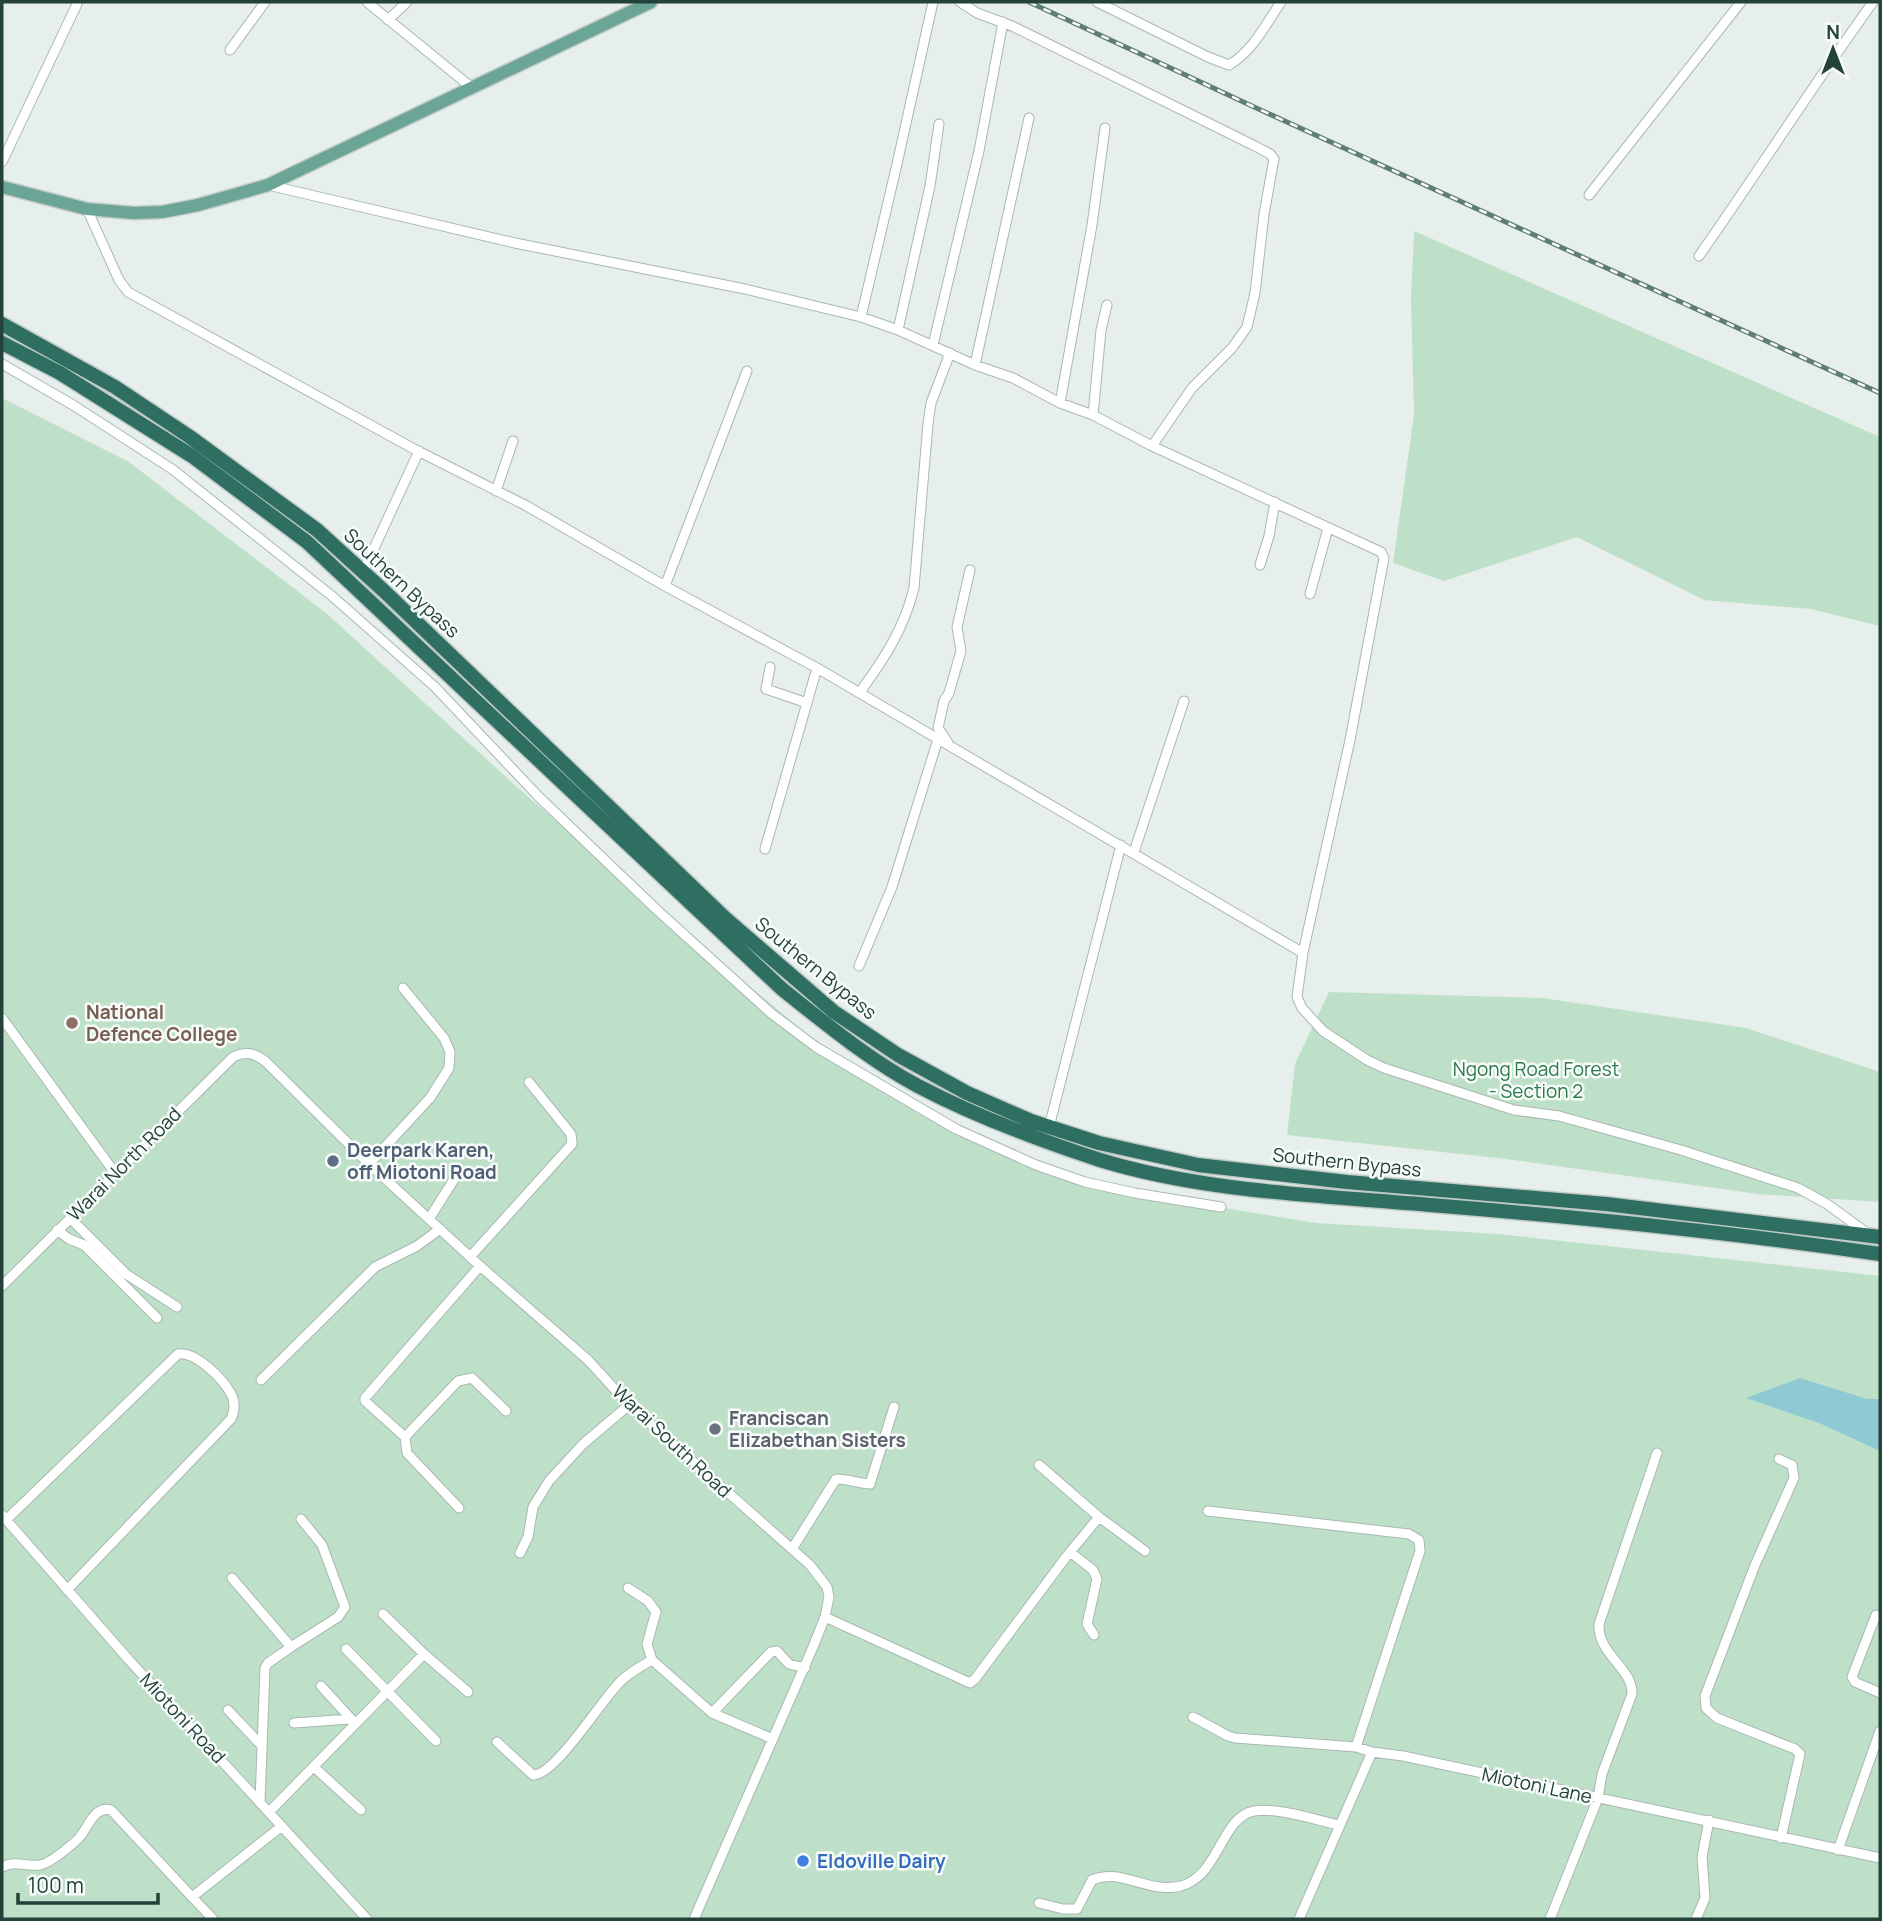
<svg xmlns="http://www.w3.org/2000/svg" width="1882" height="1921" font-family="Manrope,sans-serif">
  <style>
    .green { fill: #bfe0c8 }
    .water { fill: #8ec9d4 }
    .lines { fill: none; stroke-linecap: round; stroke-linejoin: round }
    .minor-casing { stroke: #a8b8b2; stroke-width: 11 }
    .major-casing { stroke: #c2cac8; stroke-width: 15 }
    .highway-casing { stroke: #c2cac8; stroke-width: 17 }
    .minor { stroke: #fff; stroke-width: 9 }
    .major { stroke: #6aa596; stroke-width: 12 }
    .highway { stroke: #2f6f62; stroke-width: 14 }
    .rail-casing { stroke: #5f7d75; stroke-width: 5 }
    .rail { stroke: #f7fbf9; stroke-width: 2.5; stroke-dasharray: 8; stroke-linecap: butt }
    .education-dot { fill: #8d6e63; stroke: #f7fbf9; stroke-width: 2.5 }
    .service-dot { fill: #5c6f8a; stroke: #f7fbf9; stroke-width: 2.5 }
    .worship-dot { fill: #6b7280; stroke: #f7fbf9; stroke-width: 2.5 }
    .shop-dot { fill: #3f7fe0; stroke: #f7fbf9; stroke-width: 2.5 }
    .labels { text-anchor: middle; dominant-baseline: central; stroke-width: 5; stroke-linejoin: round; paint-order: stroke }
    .street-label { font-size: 19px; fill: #24423a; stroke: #f7fbf9 }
    .education-label { font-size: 19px; font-weight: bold; fill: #785e54; stroke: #f7fbf9; text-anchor: start }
    .park-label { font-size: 19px; fill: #2d7a4b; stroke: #f7fbf9 }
    .service-label { font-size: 19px; font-weight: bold; fill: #4e5e75; stroke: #f7fbf9; text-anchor: start }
    .worship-label { font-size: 19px; font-weight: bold; fill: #5b616d; stroke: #f7fbf9; text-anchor: start }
    .shop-label { font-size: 19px; font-weight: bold; fill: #366cbe; stroke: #f7fbf9; text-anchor: start }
  </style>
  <rect width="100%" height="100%" fill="#e6efeb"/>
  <path class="green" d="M1414 231 1880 437V626L1811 609 1704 600 1577 537 1444 581 1393 563 1414 415 1411 299Z
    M2 398 129 462 326 613 517 787 688 935 849 1069 952 1132 1067 1176 1218 1207 1316 1223 1498 1234 1880 1276V1919H2Z
    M1329 992 1542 998 1746 1028 1880 1072V1202L1758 1194 1506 1159 1287 1135 1295 1064Z"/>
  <path class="water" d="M1800 1378 1867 1399H1880V1451L1819 1423 1746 1398Z"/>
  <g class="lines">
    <defs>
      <path id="minor" d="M367 2 471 87
        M960 2 977 13 1012 26 1255 146 1270 154 1274 159 1264 214 1255 293 1247 327 1232 348 1192 388 1152 446
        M1097 2 1208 57 1229 65C1253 51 1266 24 1281 2
        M388 20 407 2
        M230 50 265 2
        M2 162 77 4
        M268 185 515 243 745 289 861 317 898 330 975 365 1013 378 1060 403 1093 415 1152 446 1381 552 1384 558 1350 740 1303 953 1297 997 1302 1008 1323 1031 1367 1060 1384 1068 1514 1110 1559 1116 1681 1150 1798 1188 1827 1204 1867 1233
        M1589 195 1741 2
        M87 209 119 280 128 292 414 449 525 505 665 586 817 668 1303 953
        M1699 256C1758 172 1813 85 1873 2
        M861 317 897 164 933 2
        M898 330 930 186 939 124
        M933 345 979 151 1003 22
        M2 364 73 405 172 469 332 596 435 687 539 797 656 909 772 1014 816 1047 956 1129 1036 1165 1085 1182 1135 1193 1221 1207
        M975 365 1029 118
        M1060 403 1092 225 1105 128
        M1093 415 1101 330 1107 305
        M496 491 513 441
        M1260 565 1269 536 1275 502
        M363 572 419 451
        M665 586 747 371
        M1310 594 1328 528
        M770 667 766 689 807 703
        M860 692C884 659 904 629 914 588L928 424 931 403 950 353
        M948 743 938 728 944 701 949 693 961 651 957 627 970 570
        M765 849 817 668
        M1134 852 1184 701
        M859 966 892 887 938 739
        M2 1018 115 1173
        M1049 1127 1121 845
        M369 1164 430 1098 449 1068 450 1052 444 1038 403 988
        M70 1218 126 1274 177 1307
        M429 1219 458 1173
        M57 1230 69 1239 84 1245 157 1318
        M470 1257 572 1144 571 1134 529 1082
        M2 1286 233 1057C246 1051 254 1053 265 1061L369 1164 480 1266 588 1360 629 1405 810 1565 827 1587 829 1597 825 1617 813 1647 694 1919
        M261 1380 375 1267 417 1246 440 1229
        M405 1437 458 1381 472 1378 506 1411
        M1779 1459 1792 1465 1794 1478 1755 1565 1705 1696 1706 1708 1717 1718 1795 1749 1800 1754 1781 1838
        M1039 1465 1099 1517 1145 1551
        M459 1508 407 1453 405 1437 365 1401V1398L480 1266
        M1208 1511 1409 1534 1419 1540 1420 1551 1356 1747
        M2 1515 129 1660 367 1919
        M6 1520 178 1354C195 1351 221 1377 230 1392 235 1400 235 1410 231 1419L67 1590
        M792 1549 836 1479C848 1479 858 1483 870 1484L894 1407
        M1070 1552 1093 1570 1097 1579 1087 1624 1094 1635
        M520 1553 528 1537 533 1507 549 1481 583 1444 629 1405
        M232 1578 291 1647 268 1663 265 1668 260 1802
        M628 1588 648 1601 656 1612 647 1644 652 1660 712 1713 773 1739
        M383 1614 424 1654 468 1692
        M1876 1615 1852 1677 1855 1682 1880 1693
        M825 1617 970 1683 975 1679 1066 1557 1099 1517
        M291 1647 338 1617 345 1607 322 1545 301 1519
        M346 1649 436 1741
        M321 1686 353 1721
        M228 1710 262 1746
        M712 1713 771 1652 777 1651 789 1664 805 1668
        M1193 1717 1228 1736 1235 1738 1356 1747 1372 1752
        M294 1723 350 1719
        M497 1742 533 1775C555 1776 602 1699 621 1681 630 1672 641 1666 652 1660
        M315 1768 361 1810
        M269 1812 424 1654
        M1838 1850 1880 1731
        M2 1867C17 1860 25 1867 40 1865 51 1863 68 1848 77 1840 88 1830 93 1805 111 1810L192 1897 282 1826
        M192 1897 213 1919
        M1039 1903 1063 1909H1077L1092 1880C1122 1867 1146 1894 1181 1886 1219 1876 1221 1817 1254 1811 1277 1807 1316 1820 1339 1825
        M1299 1919 1372 1752 1403 1756 1880 1858
        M1550 1919 1598 1798 1602 1774 1632 1694C1633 1668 1597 1654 1599 1624L1657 1453
        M1696 1919 1705 1898 1702 1857 1709 1820"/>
      <path id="major" d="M2 187 87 209 134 213 162 212 198 205 268 185 651 2"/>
      <path id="highway" d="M2 324 115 387 190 437 317 530 384 591 725 918 834 1012 898 1055 967 1093 1031 1121 1099 1143 1198 1165 1347 1182 1606 1204 1880 1237
        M2 343 60 373 192 456 307 542 782 989C825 1023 869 1060 918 1086 975 1116 1039 1140 1100 1160 1207 1193 1331 1196 1443 1206 1589 1218 1735 1233 1880 1254"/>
    </defs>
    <use href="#minor" class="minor-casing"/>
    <use href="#major" class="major-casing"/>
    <use href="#highway" class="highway-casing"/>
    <use href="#minor" class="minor"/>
    <use href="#major" class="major"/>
    <use href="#highway" class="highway"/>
    <defs>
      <path id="rail" d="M1029 2 1252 106 1880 393"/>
    </defs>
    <use href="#rail" class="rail-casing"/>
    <use href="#rail" class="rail"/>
  </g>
  <circle class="education-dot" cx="72" cy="1023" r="7"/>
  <circle class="service-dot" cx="333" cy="1161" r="7"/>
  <circle class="worship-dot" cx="715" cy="1429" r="7"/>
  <circle class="shop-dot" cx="803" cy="1861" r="7"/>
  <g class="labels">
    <g class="street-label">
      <text transform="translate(402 583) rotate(43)">Southern Bypass</text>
      <text transform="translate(816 968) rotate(39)">Southern Bypass</text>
      <text transform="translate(1347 1162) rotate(6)">Southern Bypass</text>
      <text transform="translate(124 1164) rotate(-45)">Warai North Road</text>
      <text transform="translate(672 1441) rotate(43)">Warai South Road</text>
      <text transform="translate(183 1718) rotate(47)">Miotoni Road</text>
      <text transform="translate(1537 1785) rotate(12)">Miotoni Lane</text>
    </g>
    <g class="education-label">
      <text x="86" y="1012">National<tspan x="86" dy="22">Defence College</tspan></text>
    </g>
    <g class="park-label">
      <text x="1536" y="1069">Ngong Road Forest<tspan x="1536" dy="22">- Section 2</tspan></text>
    </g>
    <g class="service-label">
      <text x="347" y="1150">Deerpark Karen,<tspan x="347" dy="22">off Miotoni Road</tspan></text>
    </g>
    <g class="worship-label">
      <text x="729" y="1418">Franciscan<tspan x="729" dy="22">Elizabethan Sisters</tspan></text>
    </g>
    <g class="shop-label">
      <text x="817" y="1861">Eldoville Dairy</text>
    </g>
  </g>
  <rect width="1882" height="1921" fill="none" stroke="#24423a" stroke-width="7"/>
  <g transform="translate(1833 49)" stroke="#f7fbf9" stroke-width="5" paint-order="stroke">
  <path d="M0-5L12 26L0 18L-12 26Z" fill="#24423a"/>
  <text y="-10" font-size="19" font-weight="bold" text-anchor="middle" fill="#24423a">N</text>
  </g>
  <path d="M18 1893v10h140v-10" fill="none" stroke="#24423a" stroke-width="3.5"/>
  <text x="28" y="1893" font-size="21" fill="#24423a" stroke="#f7fbf9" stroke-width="5" paint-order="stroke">100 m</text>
</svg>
